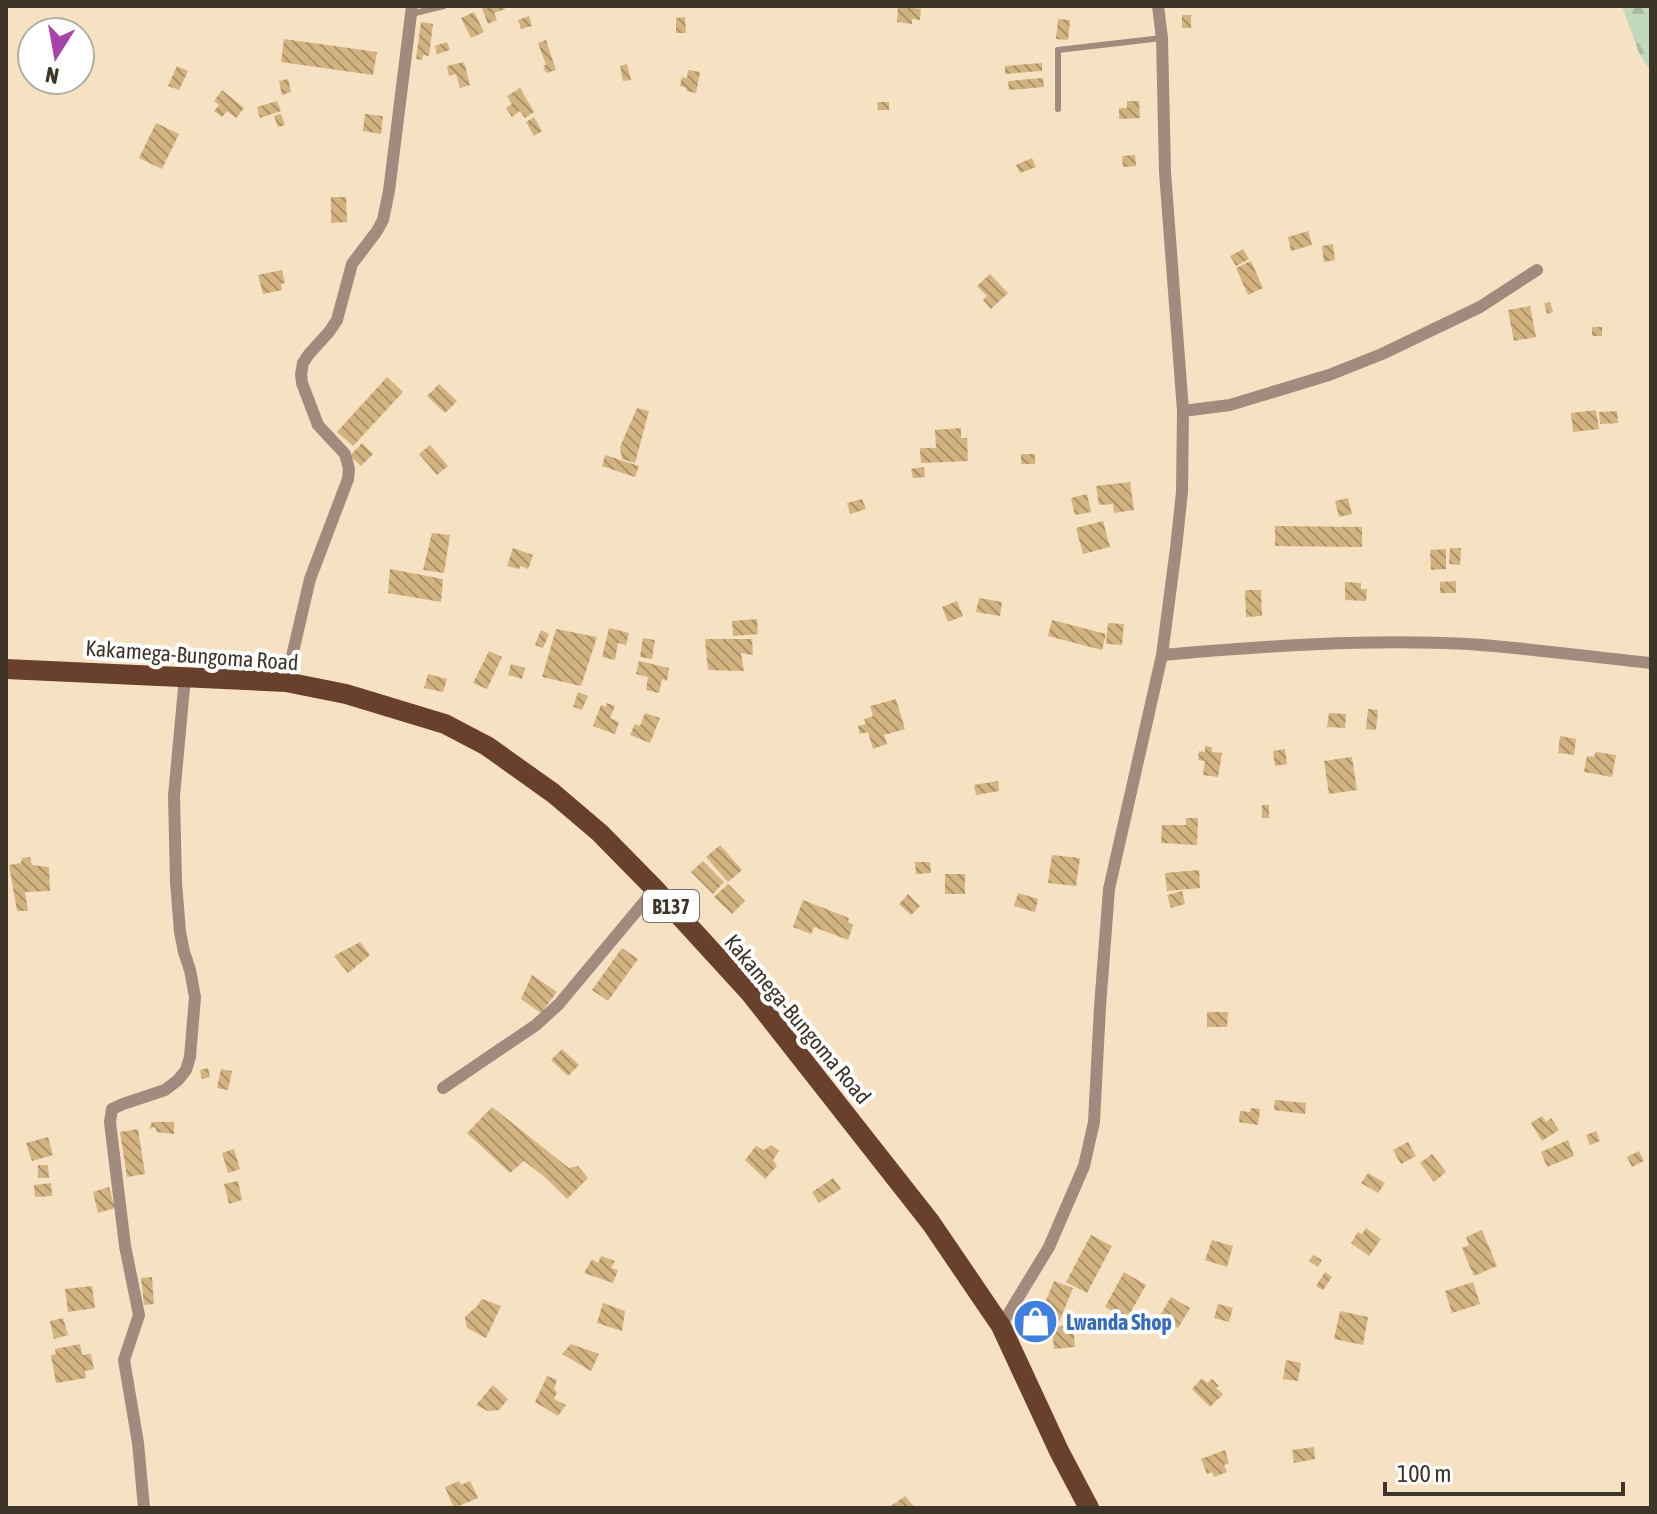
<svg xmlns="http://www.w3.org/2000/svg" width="1657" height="1514" font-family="'Asap Condensed',sans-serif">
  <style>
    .forest { fill: url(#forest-firs) }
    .building { fill: url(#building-back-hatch) }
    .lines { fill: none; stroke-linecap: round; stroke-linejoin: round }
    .lane { stroke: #a38a7e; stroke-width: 6 }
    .street { stroke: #a38a7e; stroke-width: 12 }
    .primary { stroke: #69402c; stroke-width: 20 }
    .labels { text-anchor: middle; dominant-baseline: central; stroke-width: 8; stroke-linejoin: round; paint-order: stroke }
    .shield { fill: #fff; stroke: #767268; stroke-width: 2 }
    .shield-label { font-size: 20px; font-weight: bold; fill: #3c3528 }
    .street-label { font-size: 22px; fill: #3c3528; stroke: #fff }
    .shop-label { font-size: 22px; font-weight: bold; fill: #366cbe; stroke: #fff; text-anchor: start }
  </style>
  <defs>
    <pattern id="forest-firs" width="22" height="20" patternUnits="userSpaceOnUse" patternTransform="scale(2)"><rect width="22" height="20" fill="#c0d9ba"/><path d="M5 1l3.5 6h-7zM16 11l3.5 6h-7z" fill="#a6bba0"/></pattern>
    <pattern id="building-back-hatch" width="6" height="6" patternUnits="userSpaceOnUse" patternTransform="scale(2)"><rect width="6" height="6" fill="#d3b380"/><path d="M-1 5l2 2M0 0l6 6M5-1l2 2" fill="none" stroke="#ac9269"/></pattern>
  </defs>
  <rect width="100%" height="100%" fill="#f6e1c2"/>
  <path class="forest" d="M1622 6H1651V72L1639 53Z"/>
  <path class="building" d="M488 6H504L505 9 494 13 497 20 488 24 482 8Z
    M898 6H913V8L921 9 920 20 912 19V24L897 22Z
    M474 12 484 32 471 38 461 18Z
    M1182 15H1191V28H1182Z
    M529 16 532 26 521 29 518 20Z
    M685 17 686 33H676V18Z
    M1058 19 1070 20 1068 40 1056 39Z
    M421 22 433 24 429 56 423 55 422 60 416 59Z
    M284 39 377 52 373 75 281 62Z
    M546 40 556 70 546 73 543 66 546 65 538 43Z
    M447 42 450 50 437 54 435 46Z
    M464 62 470 85 460 88 456 74 449 76 447 66Z
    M1042 63V71L1005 74V66Z
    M627 64 631 80 623 81 620 66Z
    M177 66 188 71 179 90 168 86Z
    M688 70 700 72 696 93 686 91 687 88 680 86 682 77 687 78Z
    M1043 78 1044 87 1009 90 1008 81Z
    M288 79 291 92 282 95 279 81Z
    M520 88 534 112 525 118 520 111 512 117 506 108 512 104 507 96Z
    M222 90 244 108 236 118 227 111 222 117 214 111 219 105 214 101Z
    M277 101 281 111 260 118 257 107Z
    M1127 101H1139L1140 118 1119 119V108H1127Z
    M877 102H889V110H878Z
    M281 114 285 125 278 127 274 116Z
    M365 114 383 116 381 134 363 131Z
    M534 117 542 131 534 136 526 122Z
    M156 123 179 134 162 169 139 158Z
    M1135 155 1136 166 1123 167 1122 156Z
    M1032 158 1036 167 1020 173 1016 165Z
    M331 197H346L347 222 331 223Z
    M1308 231 1312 245 1291 251 1288 237Z
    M1333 244 1335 260 1324 262 1322 246Z
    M1243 249 1249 259 1236 266 1230 256Z
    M1251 261 1263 288 1248 295 1236 268Z
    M282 270 285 283 281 284 282 290 263 294 258 275Z
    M990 274 1008 293 991 309 983 300 987 296 977 286Z
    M1550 302 1553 312 1547 314 1544 303Z
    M1530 306 1536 337 1514 341 1508 310Z
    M1592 327H1602V336H1592Z
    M387 377 403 392 353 446 337 432Z
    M439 384 457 401 445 413 427 396Z
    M637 408 649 411 635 463 622 459 620 447Z
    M1596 410 1599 429 1573 432 1571 413Z
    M1617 411 1618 423 1600 424 1599 412Z
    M961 428V438H967L968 461 921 463 920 448H936L935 430Z
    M362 443 373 454 361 466 350 456Z
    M430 445 448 466 437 475 419 454Z
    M1021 454H1035V464H1021Z
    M605 455 639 466 635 477 602 466Z
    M924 467 925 477 913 478 911 469Z
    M1130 482 1134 510 1114 513 1113 504 1099 505 1096 486Z
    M1087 494 1091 512 1075 515 1071 498Z
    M1348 498 1352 514 1339 517 1335 501Z
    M862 499 866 509 850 514 847 503Z
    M1103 521 1110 547 1083 554 1076 528Z
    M1275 526 1362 527V547L1275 546Z
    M432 533 450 535 444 573 423 570Z
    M513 548 533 555 528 569 520 566 519 569 507 566Z
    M1450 548H1461L1460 565 1449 564Z
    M1446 549V569L1431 570 1430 550Z
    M390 569 443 579 441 602 388 593Z
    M1456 581V593H1440V582Z
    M1345 582 1361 583V589H1367L1366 601 1345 600Z
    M1245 590H1261L1262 616 1246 617Z
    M979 598 1002 602 1000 616 976 612Z
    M957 601 963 616 948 622 942 607Z
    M757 619 758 634 733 636 732 621Z
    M1052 620 1106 634 1102 650 1048 636Z
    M1108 623 1124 624 1122 645 1106 644Z
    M609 628 629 633 626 645 618 643 615 660 602 657Z
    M556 629 597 637 581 686 542 677Z
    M541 630 549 634 543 648 535 645Z
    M643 638 655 640 652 659 640 657Z
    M705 639H752L753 655 741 653 744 671 708 670Z
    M489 651 502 657 487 689 473 683Z
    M639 661 669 668 667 681 662 679 659 693 646 690 648 677 636 674Z
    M511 664 525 668 522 679 508 675Z
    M428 674 447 679 443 692 424 688Z
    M578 692 588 696 582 710 573 707Z
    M896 699 905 729 884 735 887 744 873 749 868 732 860 734 858 726 866 724 864 719 873 716 870 706Z
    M607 703 615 706 610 718 619 722 615 734 593 726 601 705 606 707Z
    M1368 709 1378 710 1376 730 1366 729Z
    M645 713 660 718 650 743 630 735 635 724 640 726Z
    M1329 713 1346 714 1345 728 1327 727Z
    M1560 736 1576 739 1574 755 1558 753Z
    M1205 746 1212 747V752L1222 753 1218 777 1203 775 1205 761 1198 760 1199 751 1205 752Z
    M1285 749 1287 764 1275 766 1273 751Z
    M1596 752 1616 755 1612 777 1584 772 1587 756 1594 757Z
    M1352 757 1357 790 1329 794 1324 761Z
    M998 781 999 791 976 795 974 785Z
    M1262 805H1269V818H1262Z
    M1186 818H1198L1197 845 1161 843 1162 825H1186Z
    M720 845 742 870 728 882 706 857Z
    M1052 855 1080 858 1076 886 1048 883Z
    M30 857 32 865 49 867 50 891 25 892 28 911H17L9 865 21 863 22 858Z
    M703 861 724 882 713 894 691 872Z
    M915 862H930L931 873 916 874Z
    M1199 870 1200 888 1167 891 1165 873Z
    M945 874H965V894H945Z
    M728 884 745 901 732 914 714 897Z
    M1182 891 1185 904 1171 908 1167 895Z
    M1018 893 1038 899 1035 912 1014 906Z
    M908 894 920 906 911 915 899 904Z
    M803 900 849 918 848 922 853 925 848 940 814 927 811 934 793 927Z
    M360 942 370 955 348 973 334 956Z
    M622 948 638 959 608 1001 592 990Z
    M532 975 557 992 541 1013 521 999Z
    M1207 1012H1228L1227 1027H1207Z
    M562 1049 579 1065 568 1076 551 1060Z
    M208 1068 210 1077 202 1079 200 1070Z
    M221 1069 232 1071 228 1090 217 1088Z
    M1275 1100 1306 1103 1305 1114 1274 1110Z
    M492 1107 569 1168 578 1166 588 1178 567 1199 546 1178 524 1161 510 1173 467 1133Z
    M1251 1108 1260 1109 1258 1125 1239 1122 1240 1111 1250 1112Z
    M1542 1116 1546 1122 1551 1118 1559 1130 1542 1141 1531 1123Z
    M152 1122H174V1134L157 1132 155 1127 149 1129Z
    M138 1129 145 1174 127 1177 120 1132Z
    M1596 1131 1600 1141 1590 1145 1586 1135Z
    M48 1137 53 1155 32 1161 26 1143Z
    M1568 1140 1574 1156 1547 1167 1541 1152Z
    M1408 1142 1416 1156 1401 1164 1393 1150Z
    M771 1145 779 1151 773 1160 777 1166 765 1179 745 1160 756 1146 764 1150Z
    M234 1149 240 1169 228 1173 222 1153Z
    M1639 1151 1644 1161 1632 1167 1627 1157Z
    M1432 1154 1446 1172 1434 1182 1420 1163Z
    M38 1165H48L49 1178H38Z
    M1368 1173 1385 1183 1378 1193 1361 1183Z
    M833 1178 841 1189 819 1203 812 1192Z
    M238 1181 242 1200 229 1204 224 1184Z
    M51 1183 52 1196 35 1197 34 1185Z
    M109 1187 115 1208 98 1213 93 1192Z
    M1366 1228 1381 1239 1369 1256 1351 1243 1358 1232 1362 1234Z
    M1482 1230 1497 1266 1474 1276 1462 1248 1469 1245 1466 1237Z
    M1091 1235 1112 1246 1087 1293 1066 1282Z
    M1212 1240 1233 1246 1227 1267 1205 1260Z
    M1313 1255 1322 1260 1318 1267 1309 1261Z
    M601 1256 615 1261 611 1268 618 1270 613 1283 584 1273 592 1259 598 1263Z
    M1124 1272 1146 1285 1127 1319 1105 1307Z
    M1325 1272 1332 1277 1323 1290 1316 1286Z
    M152 1277 154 1304 144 1305 141 1278Z
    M1054 1281 1073 1288 1059 1322 1040 1315Z
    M1473 1282 1480 1304 1452 1313 1445 1291Z
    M92 1286 95 1308 68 1312 65 1289Z
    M1171 1297 1190 1308 1178 1328 1159 1317Z
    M482 1299 501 1306 486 1338 467 1328 465 1317 477 1306Z
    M603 1303 625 1311 622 1331 597 1323Z
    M1218 1304 1233 1308 1229 1322 1214 1318Z
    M1340 1311 1368 1317 1363 1345 1334 1339Z
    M63 1318 68 1335 54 1339 50 1321Z
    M1073 1325 1075 1347 1054 1349 1052 1327Z
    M80 1344 82 1355 91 1354 94 1369 85 1371 86 1378 56 1383 51 1355 56 1354 55 1349Z
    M571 1344 599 1354 591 1371 562 1354Z
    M1286 1360 1301 1363 1298 1381 1283 1379Z
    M547 1376 557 1380 554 1389 557 1392 554 1399 566 1405 558 1416 535 1402Z
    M1202 1378 1207 1383 1212 1379 1219 1386 1216 1388 1223 1394 1210 1407 1192 1389Z
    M493 1385 508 1399 499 1410 488 1411 476 1405Z
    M1314 1447 1315 1459 1294 1463 1292 1450Z
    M1225 1450 1229 1463 1224 1465 1227 1472 1214 1477 1212 1472 1207 1474 1201 1459Z
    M459 1481 461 1485 470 1481 478 1498 454 1508 445 1487Z
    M905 1496 915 1508H888Z"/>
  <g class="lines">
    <path class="lane" d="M411 14 444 6
      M1058 109V50L1162 38"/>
    <path class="street" d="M1183 411 1230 405 1329 375 1382 354 1480 307 1537 270
      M1162 655C1264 646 1366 639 1468 644 1529 648 1590 657 1651 663
      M286 682 310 579 348 479 349 469 345 454 318 425 302 383 301 374 303 363 309 354 329 332 337 320 352 264 377 231 383 220 389 191 412 6
      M443 1088 536 1025 559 1004 655 889
      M1001 1326 1049 1247 1084 1166 1094 1122 1100 1007 1109 889 1162 655 1176 548 1182 492 1183 411 1165 172 1162 38 1158 6
      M144 1508 138 1443 124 1360 139 1315 125 1246 110 1122 112 1109 123 1104 165 1090 178 1080 186 1070 190 1057 195 997 190 970 184 952 180 932 176 882 174 796 185 677"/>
    <path class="primary" d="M6 669 286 682 346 694 445 724 487 746 553 793 600 833 655 889 751 994 931 1223 1001 1326 1059 1451 1089 1508"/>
  </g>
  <defs>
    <symbol id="shop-disc" viewBox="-11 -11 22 22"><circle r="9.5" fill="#3f7fe0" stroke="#fff"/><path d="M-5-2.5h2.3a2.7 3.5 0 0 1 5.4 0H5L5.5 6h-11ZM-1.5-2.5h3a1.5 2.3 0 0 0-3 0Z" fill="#fff"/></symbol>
  </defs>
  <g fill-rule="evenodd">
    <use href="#shop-disc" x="1010" y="1296" width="51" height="51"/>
  </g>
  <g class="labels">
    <rect class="shield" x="643" y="890" width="56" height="32" rx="6"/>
    <g class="shield-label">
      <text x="671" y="906">B137</text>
    </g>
    <g class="street-label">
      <text transform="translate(192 655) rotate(4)">Kakamega-Bungoma Road</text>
      <text transform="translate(798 1019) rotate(50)">Kakamega-Bungoma Road</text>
    </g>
    <g class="shop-label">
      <text x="1066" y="1322">Lwanda Shop</text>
    </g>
  </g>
  <rect width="1657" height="1514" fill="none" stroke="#3c3528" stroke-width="16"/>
  <g transform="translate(56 56) rotate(191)"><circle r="38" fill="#ffffff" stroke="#b1aea9" stroke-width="2"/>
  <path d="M0-6L14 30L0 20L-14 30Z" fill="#a743a9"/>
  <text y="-12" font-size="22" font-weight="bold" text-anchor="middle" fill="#3c3528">N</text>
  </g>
  <path d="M1385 1482v12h238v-12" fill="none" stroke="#3c3528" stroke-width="4"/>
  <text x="1397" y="1482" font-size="24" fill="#3c3528" stroke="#ffffff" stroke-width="6" paint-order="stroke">100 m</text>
</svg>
